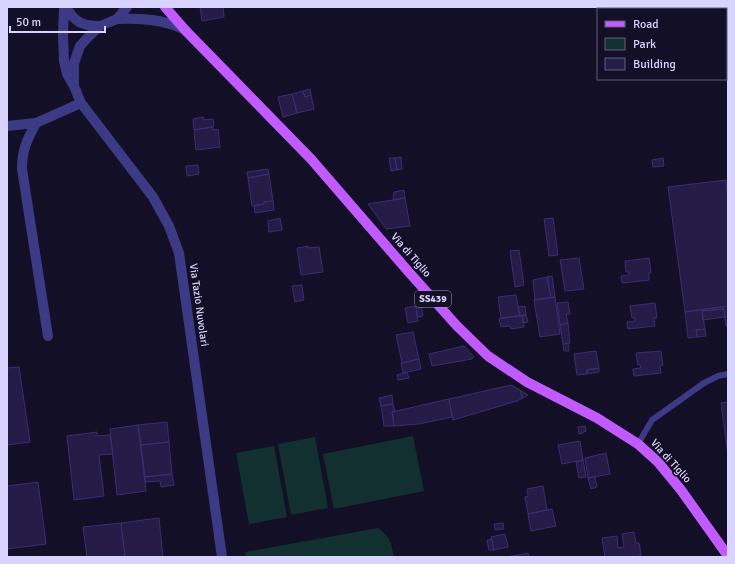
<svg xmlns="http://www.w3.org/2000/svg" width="735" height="564" font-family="Signika,sans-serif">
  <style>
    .green { fill: #12302f }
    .building { fill: #241b47; stroke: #3b2d73 }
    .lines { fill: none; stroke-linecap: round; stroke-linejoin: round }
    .lane { stroke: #3d3a85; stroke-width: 6 }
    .street { stroke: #3d3a85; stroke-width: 10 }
    .primary { stroke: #c25bff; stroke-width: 10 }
    .labels { text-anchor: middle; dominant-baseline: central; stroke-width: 3.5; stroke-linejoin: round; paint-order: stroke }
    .shield { fill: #130f26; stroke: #9e99be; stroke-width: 1 }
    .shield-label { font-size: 10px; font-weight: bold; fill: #d9d4ff }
    .street-label { font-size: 11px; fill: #d9d4ff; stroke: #130f26 }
  </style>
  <rect width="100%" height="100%" fill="#130f26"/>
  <path class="green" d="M413 436 424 491 334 509 323 454Z
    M315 437 328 508 291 515 278 444Z
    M274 446 287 517 249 524 236 453Z
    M378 528C391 538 391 542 394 557H246L245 552Z"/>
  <path class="building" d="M200 7H223L224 17 202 21Z
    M310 89 311 95 305 97 303 91Z
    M303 91 305 97 311 95 314 109 297 113 292 94Z
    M292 94 297 113 283 117 278 97Z
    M203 117 204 120 213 119 214 123 213 127 194 130 193 119Z
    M213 127V130L218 129 220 147 196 150 194 133 195 132 194 130Z
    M401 157 402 169 397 170 395 158Z
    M389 158H395L397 170 391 171Z
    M663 158 664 166 653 167 652 160Z
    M198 165 199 174 187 176 186 166Z
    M268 169 269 174 248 178 247 172Z
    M269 174 273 201 264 202V204L252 206 248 178Z
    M726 180 728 199V306L685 312 668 187Z
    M404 190 405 198 393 200 394 192Z
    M405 198 410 226 386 229 368 204Z
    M273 201 274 210 255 213 254 206 264 204V202Z
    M280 218 282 230 269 232 268 221Z
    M553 218 558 255 549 256 544 219Z
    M308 246V248L319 247 323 272 301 275 297 248Z
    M519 250 524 285 515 287 510 251Z
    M579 258 584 289 565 291 560 260Z
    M649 258 651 272 649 273V280L622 283 621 276 629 275V272H626L625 261Z
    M552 276 555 297 551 298 547 277Z
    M547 277 551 298 535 300 533 280Z
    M302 285 304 300 295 302 292 286Z
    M516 295 520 316 501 318 498 297Z
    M555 297 560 334 540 337 534 300Z
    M568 302 570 314H566L568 323 560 325 557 303Z
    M655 303 657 318H654L655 326 628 329 627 322 635 321V317L632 318 630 306Z
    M421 305 423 316 417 317 416 306Z
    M416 306 418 321 408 323 405 308Z
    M525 306 526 315 520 316 518 307Z
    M728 306V326H726L724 309 702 311 705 329 696 330 697 337 688 338 685 312Z
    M724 309 725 317 703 320 702 311Z
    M522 315H526L528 322 523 323Z
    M522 315 524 327 511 329 510 326 501 327 499 319Z
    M568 323 570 343 563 344 560 325Z
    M705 329 706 336 697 337 696 330Z
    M413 332 419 359 402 363 396 335Z
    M568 343 569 351H564L563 344Z
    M464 346 474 357 472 359 432 366 429 354Z
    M596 351 599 368 587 370V374L577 375 574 354Z
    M661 351 663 365 660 366 661 373 634 376 633 369 641 368 640 365H638L636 353Z
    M419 359 421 369 403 373 401 363Z
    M19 367 30 442 7 445V368Z
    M599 368V372L587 374V370Z
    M407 372 409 378 398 380 397 375Z
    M511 385 520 390 523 398 517 401 453 420 449 399Z
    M520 390 528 395 523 398Z
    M392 395 393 404 381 406 379 398Z
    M449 399 452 417 419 424 394 426 392 412Z
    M728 402V455L721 403Z
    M393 404 395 411 392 412 394 426H384L381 406Z
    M167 422 169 442 141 445 138 425Z
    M138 425 146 491 117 495 110 429Z
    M585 426 586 431 583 432V433L579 434 578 427Z
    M97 432V436L110 435 113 454 99 455 104 496 74 500 67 436Z
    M580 441 583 460 562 464 558 445Z
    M169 442 172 474 145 477 141 445Z
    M606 453 610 474 588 478 585 458Z
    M583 460 586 477 579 478 576 462Z
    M172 474 174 485 161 487 160 481 145 482V477Z
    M595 477 597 487 591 489 588 478Z
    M38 482 46 544 7 549V486Z
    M543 486 547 510 528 514 525 497 528 496 527 489Z
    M552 509 556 526 531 531 528 514Z
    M159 518 163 557H125L121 523Z
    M121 523 125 557H87L83 527Z
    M503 523 504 529 495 530 494 524Z
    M634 532 636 543H639L641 555 638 556V557H605L602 538 617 536 618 548 624 547 622 534Z
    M505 534 508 547 494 550 491 537Z
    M492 539 494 550H489L487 540Z
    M528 553 529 557H507Z"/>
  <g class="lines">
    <path class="lane" d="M638 444 652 420 704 383 718 376 728 374"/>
    <path class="street" d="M64 7 63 35 64 61 67 74 74 86 81 103 153 197 169 226 179 253 222 557
      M66 7C75 23 83 26 100 26
      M117 19C140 18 164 19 185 30
      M74 86V63L80 46 89 36 100 26 117 19 127 7
      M36 123C27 140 22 149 22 169L48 336
      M7 126 36 123 81 103"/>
    <path class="primary" d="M165 7 186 31 311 159 407 270 457 326 488 356 527 382 597 418 638 444 658 462 681 490 728 556"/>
  </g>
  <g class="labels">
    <rect class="shield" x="415" y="291" width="36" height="16" rx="3"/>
    <g class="shield-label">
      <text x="433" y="299">SS439</text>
    </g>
    <g class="street-label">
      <text transform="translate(411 255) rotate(49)">Via di Tiglio</text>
      <text transform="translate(199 305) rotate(82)">Via Tazio Nuvolari</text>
      <text transform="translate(671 461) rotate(48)">Via di Tiglio</text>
    </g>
  </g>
  <rect width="735" height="564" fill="none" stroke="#d9d4ff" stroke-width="16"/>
  <rect x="597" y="8" width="130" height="72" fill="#130f26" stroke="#625e7d"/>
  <rect x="605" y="21" width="20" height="6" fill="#c25bff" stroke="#625e7d"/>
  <text x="633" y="28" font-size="12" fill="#d9d4ff">Road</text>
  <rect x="605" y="38" width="20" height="12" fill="#12302f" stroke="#625e7d"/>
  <text x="633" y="48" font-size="12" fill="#d9d4ff">Park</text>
  <rect x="605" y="58" width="20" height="12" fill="#241b47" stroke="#625e7d"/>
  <text x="633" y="68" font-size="12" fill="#d9d4ff">Building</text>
  <path d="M10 26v6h95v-6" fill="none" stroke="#d9d4ff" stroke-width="2"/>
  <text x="16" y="26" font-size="12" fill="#d9d4ff" stroke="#130f26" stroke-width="3" paint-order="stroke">50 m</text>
</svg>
